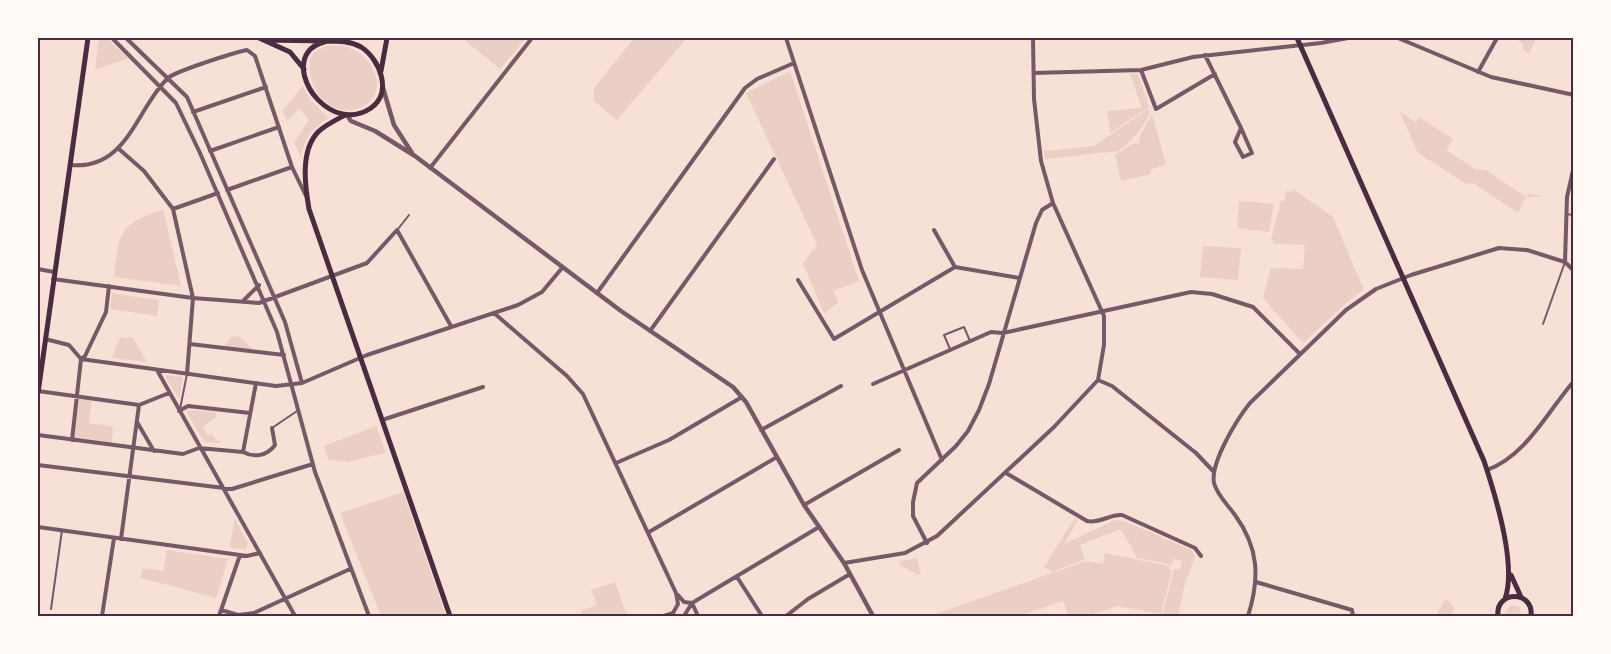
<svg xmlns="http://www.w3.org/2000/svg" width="1611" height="654" font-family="Overpass,sans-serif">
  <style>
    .green { fill: #ebcfc5 }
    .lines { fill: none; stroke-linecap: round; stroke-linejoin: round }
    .service { stroke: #755966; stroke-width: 2 }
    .minor { stroke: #755966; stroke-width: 4 }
    .tertiary { stroke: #755966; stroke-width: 4.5 }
    .secondary { stroke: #4a2c40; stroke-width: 5 }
    .neatline { fill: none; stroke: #4a2c40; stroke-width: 2 }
  </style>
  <rect width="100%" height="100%" fill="#f7e1d7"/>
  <path class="green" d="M99 38H106L128 58 95 70Z
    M462 38H526L500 69Z
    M634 38H687L617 120 594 101V88Z
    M1514 38H1536L1529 54 1522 48 1524 44Z
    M338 45C352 47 362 53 370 64 398 106 335 130 315 89 310 77 306 64 314 52L327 46Z
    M790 71 859 281 834 291 838 303 824 313 803 263 817 245 746 93Z
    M1130 74H1138L1149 107 1110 133 1107 111 1142 108Z
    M303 86 310 100 329 118C313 127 303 139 301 158L294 143 309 120 299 109 287 121 282 111Z
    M1148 109 1150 113C1142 129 1133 141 1118 151L1045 159 1044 151 1094 146Z
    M1400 112 1416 122 1419 117 1453 139 1446 150 1475 169 1486 170 1526 197 1529 193 1543 197H1526L1518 213 1473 183 1466 184 1418 153Z
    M1152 114 1166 164 1150 170 1151 174 1121 181 1115 155 1132 144 1139 143 1140 136Z
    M1293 189 1333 217 1364 290 1352 298 1303 343 1263 298 1271 268 1303 269 1305 245 1275 244 1271 239 1281 201H1284L1286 191 1292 192Z
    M1239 201 1274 204 1269 232 1237 228Z
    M163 209 181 286 114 277C119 232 118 225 163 209Z
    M1203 246 1241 248 1238 280 1200 277Z
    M112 293 159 300 157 316 110 309Z
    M232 336 240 337 252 348V351L223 347Z
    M120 337 133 338 147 362 112 358Z
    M166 375 183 377 179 399 166 378Z
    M77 396 92 399 89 423 113 427 112 444 72 440Z
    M189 410 216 412V417L204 426V429L208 435H213L216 440 220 441V443L204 442 186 411Z
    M376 426 386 453 347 462 328 459 324 446Z
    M403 492 446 616H381L340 513Z
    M235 519 248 543 246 550 231 548 230 545Z
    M1074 519 1078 520 1064 544 1115 520 1124 521 1192 550 1195 557 1185 584 1178 616H1162L1174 569 1180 570 1182 561 1173 559 1172 565 1137 558 1121 529 1080 545 1085 559 1053 572 1044 567Z
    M167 550 228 559 216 598 141 578 142 568 163 571Z
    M1105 553 1170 566 1169 569 1172 570 1161 614 1118 606 1086 616H1069L1063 601 1019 616H930L1086 561 1103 564Z
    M917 558 921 574 919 575 901 566 899 561Z
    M615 582 627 616H583L581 611 597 605 591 590Z
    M1445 600H1448L1454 608 1450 616H1436Z
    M1512 605 1520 607 1521 616H1507L1506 610Z"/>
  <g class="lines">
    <path class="service" d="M1566 214 1574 215
      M398 229 409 215
      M1543 324 1565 262
      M950 349 944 335 964 327 970 341
      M180 409 187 374
      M272 428 297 411
      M51 609 62 530"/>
    <path class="minor" d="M112 38 176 103 200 153 277 332 315 472 369 616
      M126 38 187 97 285 322 302 383
      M786 38 862 270 942 460
      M1398 38 1491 77 1574 95
      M1205 55 1241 128 1235 142 1243 157 1252 153 1241 128
      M1141 70 1156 109 1215 74
      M1478 72 1497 38
      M1034 73 1141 70 1193 57 1321 43 1348 38
      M193 112 266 87
      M119 149 144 171 173 209 193 298 187 374
      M210 151 279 127
      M71 165C128 170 137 107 168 78 176 71 233 53 247 50L255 56 292 167 306 196
      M430 168 532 38
      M227 190 292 167
      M173 209 218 193
      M934 230 955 267
      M1565 262 1567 197 1574 166
      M1565 262 1574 271
      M38 269 54 272
      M53 279 193 298 259 303 367 263 397 230 451 326
      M798 280 834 339 955 267 1019 278
      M597 293 745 88 757 79 794 63
      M243 301 259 285
      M494 313 567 376 583 394 676 593 678 604 673 613
      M650 331 774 159
      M45 339 69 345 81 359 276 386 302 383 367 355 518 305 542 292 562 268
      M190 344 284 355
      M157 370 295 616
      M1098 380 1112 386 1196 453 1214 472
      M256 383 243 452C254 458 267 456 275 445L272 428
      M873 384 991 332 1003 333 1191 292 1212 294 1253 307 1299 353
      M38 391 139 405 169 393
      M179 411 188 406 250 413
      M382 420 483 387
      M137 422 154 451
      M761 430 841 386
      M38 435 183 454 199 448 243 452
      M72 440 81 359 85 356 106 312 109 286
      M616 463 669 440 742 397
      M38 465 232 489 313 464
      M1487 470C1527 455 1547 412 1574 381
      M1006 473 1087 521C1099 524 1110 514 1122 515L1195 548 1201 556
      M804 505 899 450
      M38 527 247 556 260 553
      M649 532 777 457
      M121 539 139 405
      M927 543 913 516V502L917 483 956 446 968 431 979 410 989 384 1036 223 1042 210 1053 203
      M844 563 905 553 937 536 1054 427 1098 380 1104 345V316L1053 203 1041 161 1034 99 1033 38
      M737 577 762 616
      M1256 582 1352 610 1353 616
      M678 595 684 602 692 603 698 616
      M221 610 238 615 254 613 350 569
      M102 616 114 538
      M219 616 240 555
      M664 616 673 613
      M684 616 692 603 819 527
      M786 616 808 599 850 574
      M1248 616C1260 578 1259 548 1235 515 1228 505 1217 495 1214 483 1210 463 1237 419 1250 403L1346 310 1376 289 1411 275 1499 248 1527 250 1565 262"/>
    <path class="tertiary" d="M383 88 394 125 412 153
      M347 115 351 121 375 131 415 156 621 311 733 387 746 402 804 505 844 563 873 616"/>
    <path class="secondary" d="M259 38 290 52 304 69
      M1297 38 1484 461C1495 494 1517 565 1505 599
      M267 40 324 41
      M327 41C339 41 350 41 361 47 380 59 393 93 371 108 333 134 289 79 308 52 312 46 320 43 327 41Z
      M381 71 387 38
      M345 115C336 120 325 125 318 132 300 151 305 186 309 209L450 616
      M38 393 88 38
      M1511 575 1521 597
      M1498 616C1495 590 1534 590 1531 616"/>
  </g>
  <rect width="1611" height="654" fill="none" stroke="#fffaf5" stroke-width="78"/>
  <rect x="39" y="39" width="1533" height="576" class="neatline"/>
</svg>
